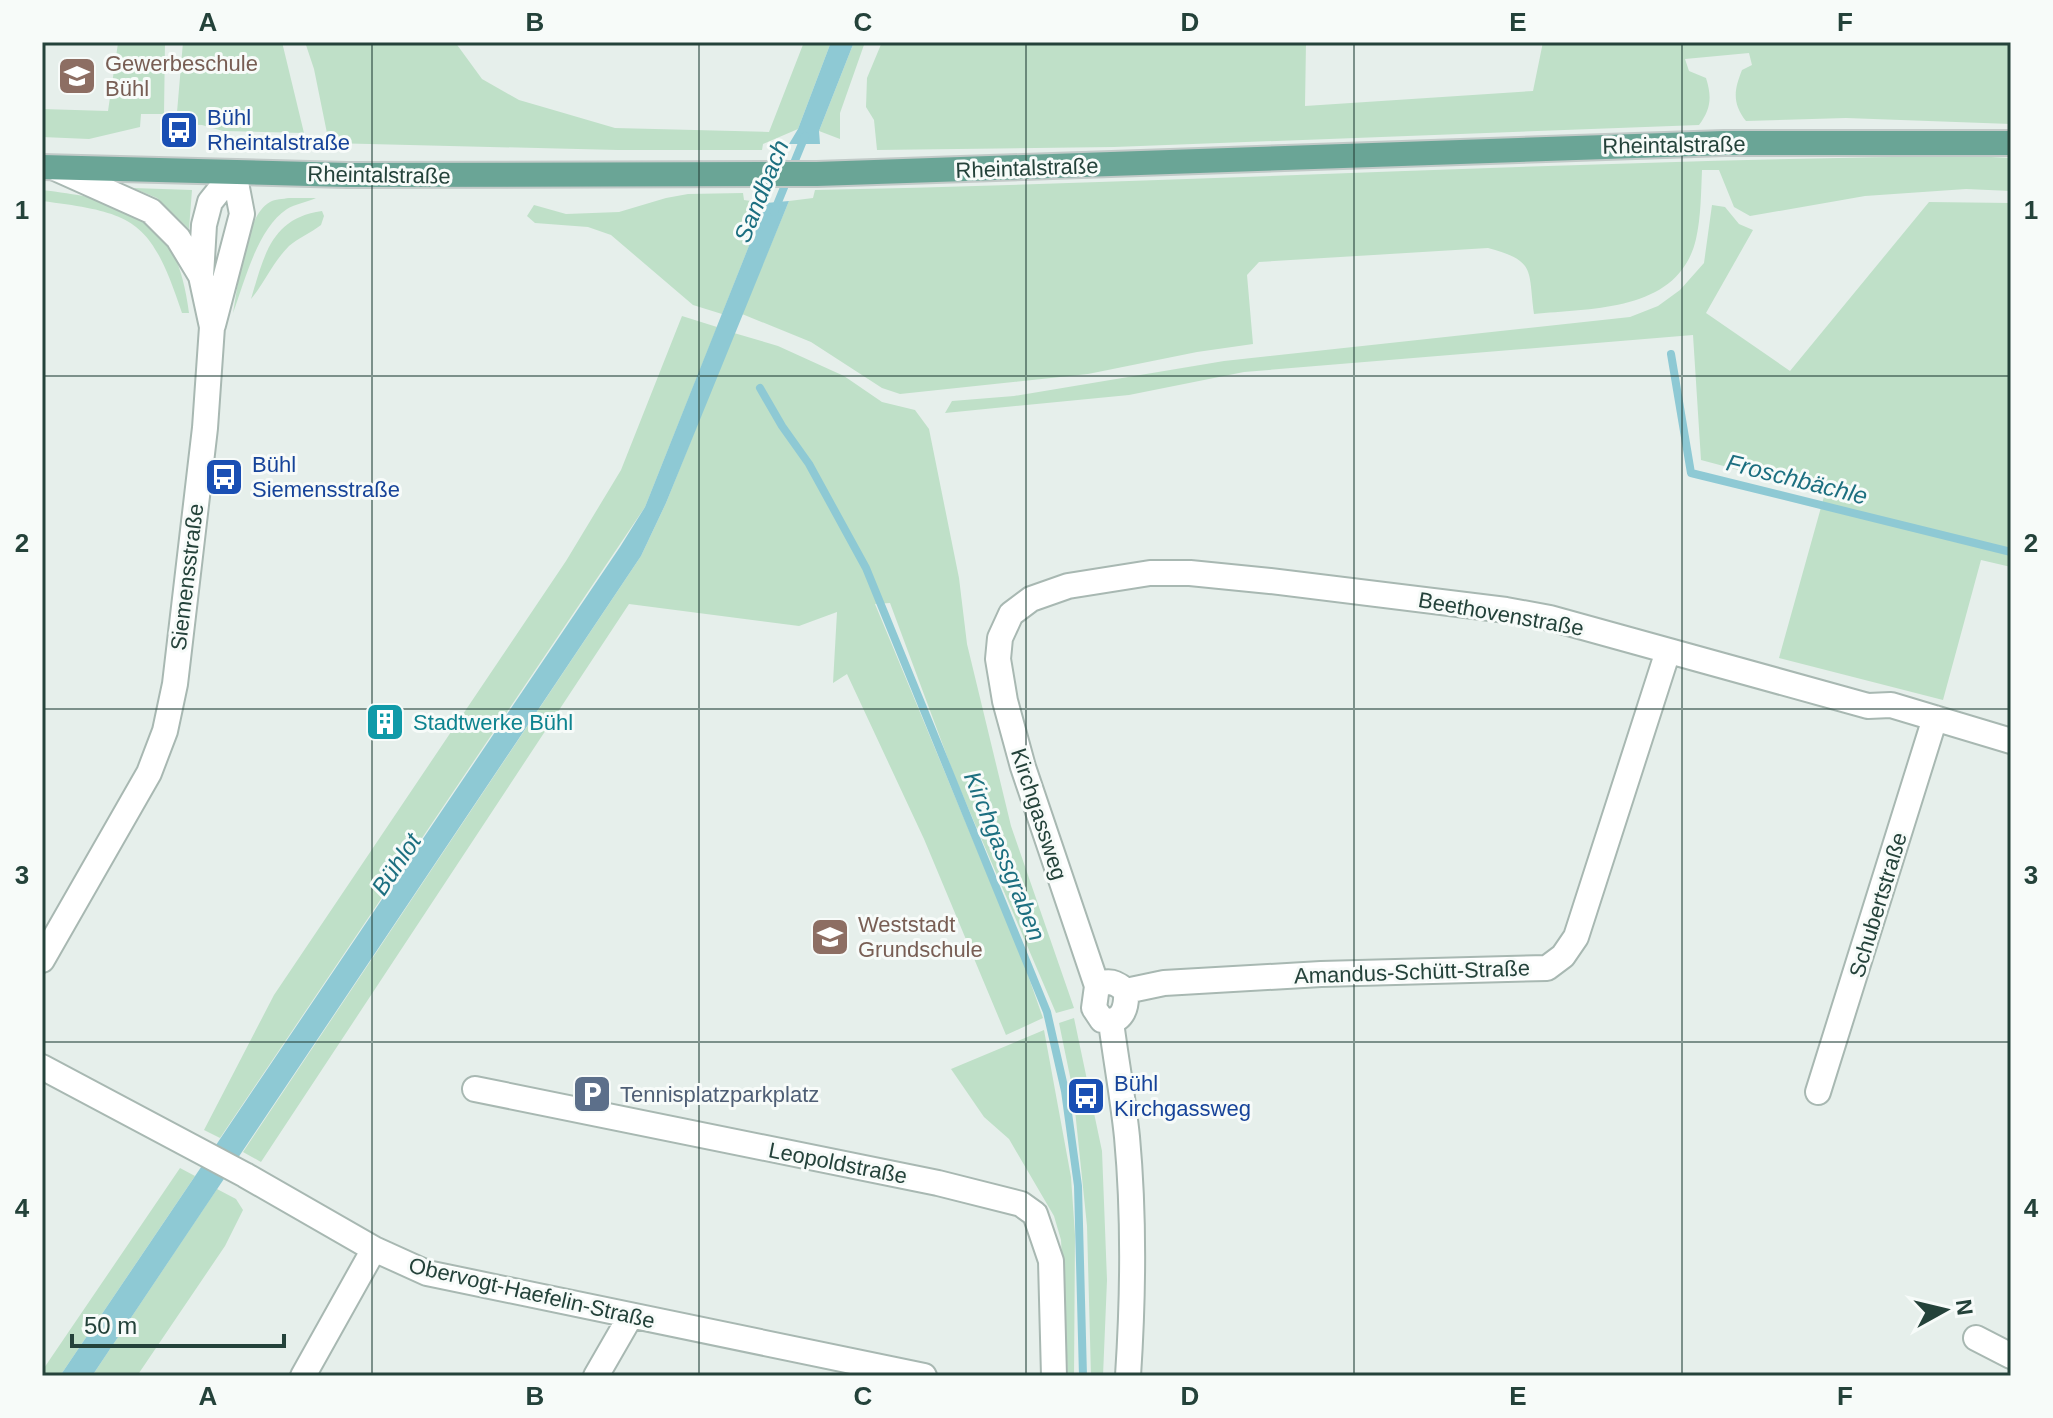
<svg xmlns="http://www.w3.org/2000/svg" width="2053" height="1418" font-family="Helvetica,sans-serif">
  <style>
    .green { fill: #bfe0c8 }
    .water { fill: #8ec9d4 }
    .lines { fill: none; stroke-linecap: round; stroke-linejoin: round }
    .stream { stroke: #8ec9d4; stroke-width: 8 }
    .street-casing { stroke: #a8b8b2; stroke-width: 28 }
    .primary-casing { stroke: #c2cac8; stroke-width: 28 }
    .street { stroke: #fff; stroke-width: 24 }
    .primary { stroke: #6aa596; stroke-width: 24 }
    .grid { fill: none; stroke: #24423a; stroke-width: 2; stroke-opacity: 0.55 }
    .labels { text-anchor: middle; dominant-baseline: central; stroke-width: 6; stroke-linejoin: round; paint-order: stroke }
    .education-label { font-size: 22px; fill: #785e54; stroke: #f7fbf9; text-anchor: start }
    .transit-label { font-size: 22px; fill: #164399; stroke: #f7fbf9; text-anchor: start }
    .street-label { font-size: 22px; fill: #24423a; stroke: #f7fbf9 }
    .culture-label { font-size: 22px; fill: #0d838f; stroke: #f7fbf9; text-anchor: start }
    .service-label { font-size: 22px; fill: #4e5e75; stroke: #f7fbf9; text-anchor: start }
    .water-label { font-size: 24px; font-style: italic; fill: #1c6f80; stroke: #f7fbf9 }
    .neatline { fill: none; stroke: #24423a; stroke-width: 3 }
    .grid-label { font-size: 26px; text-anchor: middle; font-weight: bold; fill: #24423a }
  </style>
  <rect width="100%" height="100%" fill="#e6efeb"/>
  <path class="green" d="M165 42 164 114H141L140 127 89 139 42 137V109L108 111 118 43Z
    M183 42H282L304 133 223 131 202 125 176 124Z
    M305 42H455L482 79 519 100 550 109 615 128 769 132 804 42H831L798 129 763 144 762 150H618L329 143 314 69Z
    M854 42H865L840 113V139L819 131Z
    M882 42H1306L1305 106 1533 91 1543 42H2011V124L1846 118 1746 121C1732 103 1734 90 1742 70L1752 65 1749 53 1685 59 1689 71 1706 78C1712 97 1711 109 1699 125L1114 147 877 150 874 120 866 107 867 78Z
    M1971 156 2011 158V191L1966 189 1865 196 1750 216 1734 207 1719 170H1702C1701 193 1701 217 1696 239 1679 312 1593 308 1534 314 1528 269 1536 261 1488 248L1259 262 1247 275 1253 344 1197 352 1088 374 900 394 882 388 811 342 742 314 789 201 813 198 815 190C1200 182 1585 160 1971 156Z
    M133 188 192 190 189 229 157 198Z
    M42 190C132 201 176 213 189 313H182C151 220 136 213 42 201Z
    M743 193 744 200 766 203 722 314 693 305 611 235 588 227 535 223 527 216 534 205 566 214 619 212 666 198 688 194Z
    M289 198H316C307 202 295 204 287 209 257 229 245 281 233 313 238 286 245 215 270 202 275 199 283 199 289 198Z
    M1929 202 2011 203V567L1981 560 1943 700 1779 658 1825 493 1701 460 1693 335 1244 372 1129 395 945 413 952 401 1014 396 1224 361 1630 317 1658 306 1680 290 1704 263 1712 205 1725 207 1739 224 1753 230 1706 313 1790 371Z
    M322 211 324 216 321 225C311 233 298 238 289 246 273 262 265 282 251 299 264 256 271 218 322 211Z
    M682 316 717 327 645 507 220 1138 204 1130 274 995 566 561 621 470Z
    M734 333 778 346 844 376 882 402 915 410 929 429 959 578 967 644 1011 826 1074 1008 1056 1013 954 775 890 603 875 604 1022 958 1043 1018 1006 1035 924 839 847 674 833 683 837 612 799 626 629 604 261 1162 243 1152 641 556 666 503Z
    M1074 1018 1102 1151 1107 1280 1103 1376H1091L1087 1226 1073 1091 1059 1023Z
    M1044 1030 1071 1177 1075 1235 1074 1376H1068L1061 1240 1054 1216 1009 1139 984 1117 951 1069Z
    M180 1168 195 1176 60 1376H42V1371Z
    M217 1189 236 1199 243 1210 225 1246 137 1376H92Z"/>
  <path class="water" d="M831 42H854L819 131 820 144H789L798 129Z
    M789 201 666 503 641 556 92 1376H60L620 547 645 507 766 203Z"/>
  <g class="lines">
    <path class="stream" d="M774 212 805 136
      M1671 354 1691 473 2011 552
      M760 388 782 426 809 464 866 568 1047 1012 1065 1091 1078 1186 1083 1376"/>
    <defs>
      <path id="street" d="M55 168 151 211 178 238 201 276
        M213 325 242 214 234 172
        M42 960 149 773 165 731 175 684 205 428 212 327 201 276 204 225 210 202 234 172
        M1097 986C1108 979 1116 982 1126 991 1127 1009 1122 1024 1102 1020L1094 1008 1097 986 1023 767 1005 701 998 659 1000 638 1011 614 1031 599 1068 586 1150 573H1190L1270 581 1506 610 1550 618 1868 706 1891 705 2011 741
        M1126 991 1164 983 1321 974 1547 968 1563 956 1576 937 1668 651
        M1111 1022C1116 1060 1123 1098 1127 1137 1134 1213 1133 1300 1128 1376
        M42 1067 245 1175 374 1249 427 1273 924 1376
        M475 1089 938 1183 1021 1204 1035 1214 1051 1261 1054 1376
        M1818 1092 1935 718
        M1976 1338 2011 1356
        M303 1376 374 1249
        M596 1376 630 1317"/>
      <path id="primary" d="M42 167 347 175 817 174 1724 143H2011"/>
    </defs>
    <use href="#street" class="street-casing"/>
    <use href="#primary" class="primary-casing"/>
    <use href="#street" class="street"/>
    <use href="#primary" class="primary"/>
  </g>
  <path class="grid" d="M372 42V1376M699 42V1376M1026 42V1376M1354 42V1376M1682 42V1376M42 376H2011M42 709H2011M42 1042H2011"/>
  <defs>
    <symbol id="school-square" viewBox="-11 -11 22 22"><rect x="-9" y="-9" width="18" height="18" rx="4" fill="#8d6e63" stroke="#f7fbf9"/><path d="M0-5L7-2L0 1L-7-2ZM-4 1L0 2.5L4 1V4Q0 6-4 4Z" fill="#fff"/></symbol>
    <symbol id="bus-square" viewBox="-11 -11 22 22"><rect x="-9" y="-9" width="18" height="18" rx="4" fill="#1a4fb4" stroke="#f7fbf9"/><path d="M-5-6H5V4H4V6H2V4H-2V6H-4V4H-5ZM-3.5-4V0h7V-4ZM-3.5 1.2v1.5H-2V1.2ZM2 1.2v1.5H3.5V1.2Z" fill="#fff"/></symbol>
    <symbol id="building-square" viewBox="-11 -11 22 22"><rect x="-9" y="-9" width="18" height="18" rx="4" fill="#0f9aa8" stroke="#f7fbf9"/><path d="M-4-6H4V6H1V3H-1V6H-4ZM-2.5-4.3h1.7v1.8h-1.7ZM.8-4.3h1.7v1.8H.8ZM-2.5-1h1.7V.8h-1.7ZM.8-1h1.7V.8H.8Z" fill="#fff"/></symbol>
    <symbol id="parking-square" viewBox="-11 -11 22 22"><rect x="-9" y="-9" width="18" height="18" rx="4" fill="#5c6f8a" stroke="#f7fbf9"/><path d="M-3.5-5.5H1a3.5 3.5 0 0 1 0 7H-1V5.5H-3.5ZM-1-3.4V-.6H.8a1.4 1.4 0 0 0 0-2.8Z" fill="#fff"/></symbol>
  </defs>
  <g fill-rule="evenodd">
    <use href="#school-square" x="55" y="54" width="44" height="44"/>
    <use href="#bus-square" x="157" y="108" width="44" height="44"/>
    <use href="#bus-square" x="202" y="455" width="44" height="44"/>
    <use href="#building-square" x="363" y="700" width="44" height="44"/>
    <use href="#school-square" x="808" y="915" width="44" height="44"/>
    <use href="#parking-square" x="570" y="1072" width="44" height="44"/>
    <use href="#bus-square" x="1064" y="1074" width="44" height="44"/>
  </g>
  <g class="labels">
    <g class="education-label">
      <text x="105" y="63">Gewerbeschule<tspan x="105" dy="25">Bühl</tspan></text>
      <text x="858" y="924">Weststadt<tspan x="858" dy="25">Grundschule</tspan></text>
    </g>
    <g class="transit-label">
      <text x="207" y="117">Bühl<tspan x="207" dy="25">Rheintalstraße</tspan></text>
      <text x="252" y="464">Bühl<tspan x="252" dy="25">Siemensstraße</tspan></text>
      <text x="1114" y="1083">Bühl<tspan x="1114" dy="25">Kirchgassweg</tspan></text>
    </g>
    <g class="street-label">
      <text transform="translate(1674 145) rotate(-1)">Rheintalstraße</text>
      <text transform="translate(1027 168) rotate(-2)">Rheintalstraße</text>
      <text transform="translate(379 175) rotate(1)">Rheintalstraße</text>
      <text transform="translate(187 577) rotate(-83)">Siemensstraße</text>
      <text transform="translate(1501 614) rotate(10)">Beethovenstraße</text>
      <text transform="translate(1039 814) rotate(72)">Kirchgassweg</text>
      <text transform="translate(1878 905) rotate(-73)">Schubertstraße</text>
      <text transform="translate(1412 972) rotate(-2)">Amandus-Schütt-Straße</text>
      <text transform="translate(838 1163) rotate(11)">Leopoldstraße</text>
      <text transform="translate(532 1293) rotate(13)">Obervogt-Haefelin-Straße</text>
    </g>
    <g class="culture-label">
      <text x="413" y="722">Stadtwerke Bühl</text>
    </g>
    <g class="service-label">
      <text x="620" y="1094">Tennisplatzparkplatz</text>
    </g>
    <g class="water-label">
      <text transform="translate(761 191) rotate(-68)">Sandbach</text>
      <text transform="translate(1797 479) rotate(14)">Froschbächle</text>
      <text transform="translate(1005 856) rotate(68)">Kirchgassgraben</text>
      <text transform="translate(396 864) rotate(-56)">Bühlot</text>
    </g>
  </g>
  <rect width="2053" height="1418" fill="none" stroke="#f7fbf9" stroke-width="88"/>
  <g transform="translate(1945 1310) rotate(82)" stroke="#f7fbf9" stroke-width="6" paint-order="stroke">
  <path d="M0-6L14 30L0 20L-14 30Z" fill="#24423a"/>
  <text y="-12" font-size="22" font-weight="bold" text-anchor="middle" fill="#24423a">N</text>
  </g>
  <path d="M72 1334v12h212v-12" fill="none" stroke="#24423a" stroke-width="4"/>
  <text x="84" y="1334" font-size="24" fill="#24423a" stroke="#f7fbf9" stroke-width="6" paint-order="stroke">50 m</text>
  <rect x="44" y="44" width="1965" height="1330" class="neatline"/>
  <g class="grid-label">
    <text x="208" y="31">A</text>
    <text x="535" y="31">B</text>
    <text x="863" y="31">C</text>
    <text x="1190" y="31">D</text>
    <text x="1518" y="31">E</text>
    <text x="1845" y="31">F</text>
    <text x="22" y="219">1</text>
    <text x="2031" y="219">1</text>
    <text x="22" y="552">2</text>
    <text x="2031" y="552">2</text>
    <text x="22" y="884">3</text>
    <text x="2031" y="884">3</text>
    <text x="22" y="1217">4</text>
    <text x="2031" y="1217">4</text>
    <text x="208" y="1405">A</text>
    <text x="535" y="1405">B</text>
    <text x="863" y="1405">C</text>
    <text x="1190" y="1405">D</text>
    <text x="1518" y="1405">E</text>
    <text x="1845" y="1405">F</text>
  </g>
</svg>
